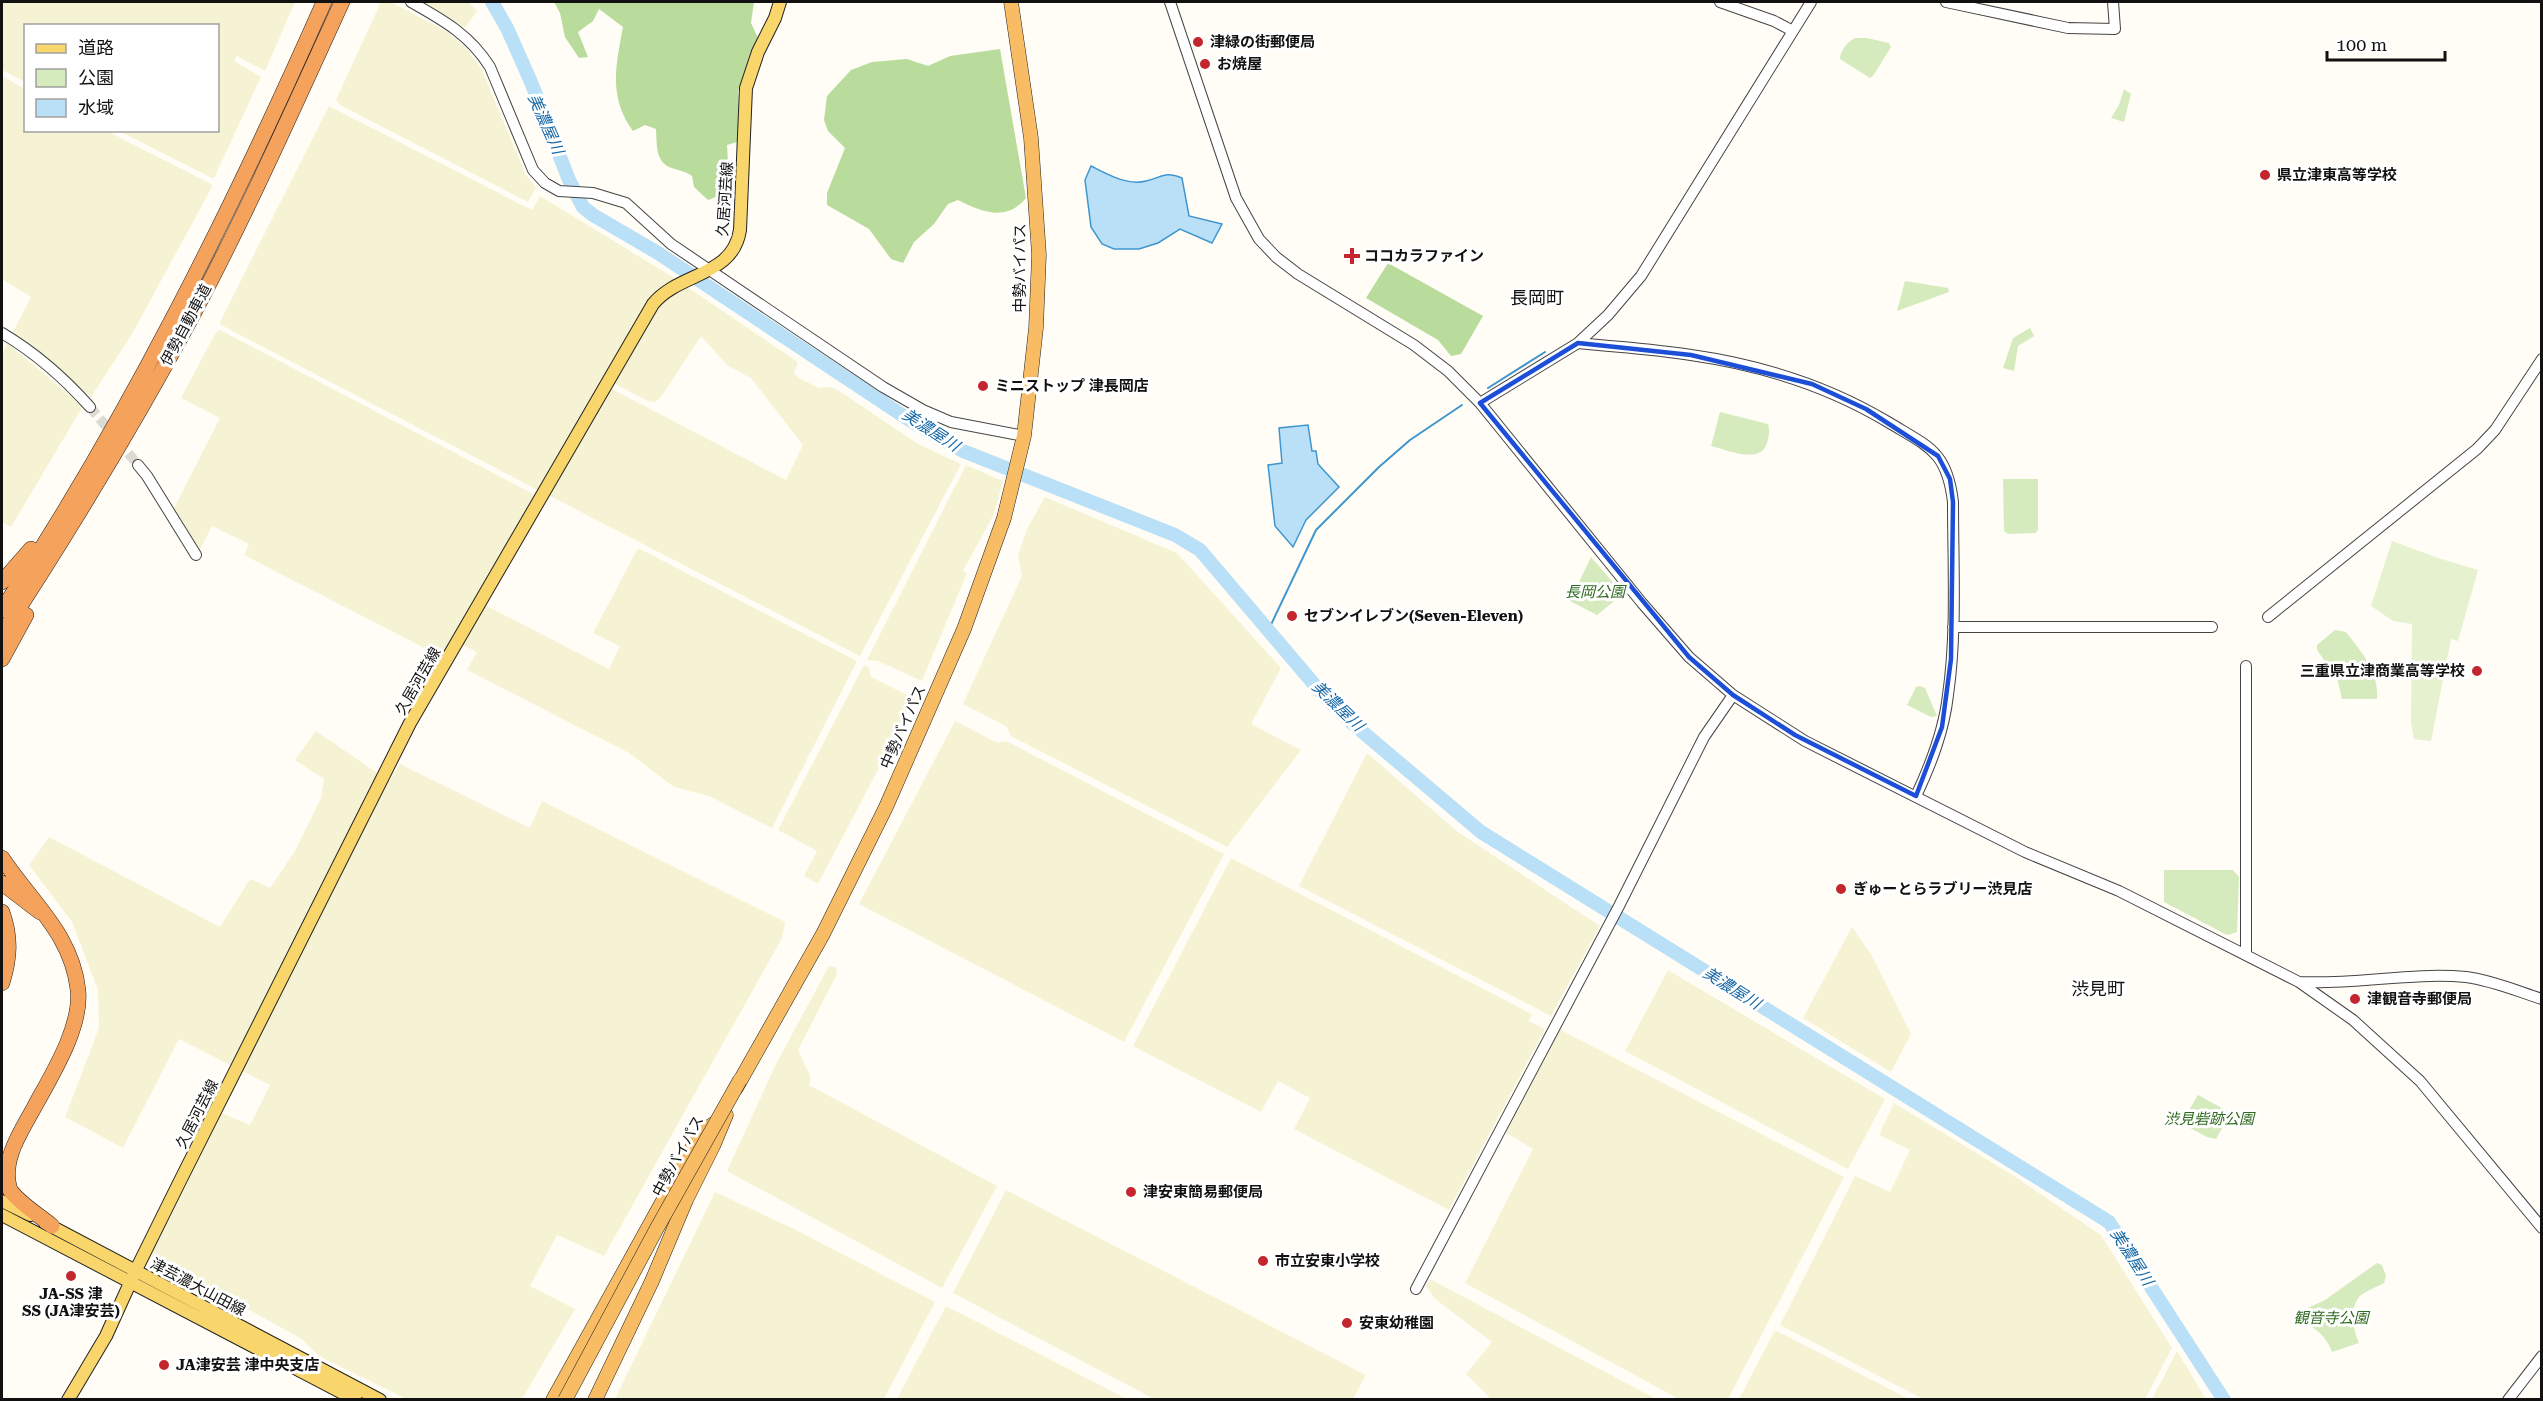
<svg xmlns="http://www.w3.org/2000/svg" width="2543" height="1401" font-family="'Roboto Serif','Noto Sans JP',serif">
  <style>
    .farmland { fill: #f6f3d4 }
    .green { fill: #d5ebbd }
    .forest { fill: #b9dc9c }
    .pitch { fill: #e6f2cf }
    .water { fill: #b9e0f7; stroke: #3f96cf; stroke-width: 1.5 }
    .lines { fill: none; stroke-linecap: round; stroke-linejoin: round }
    .stream { stroke: #3f96cf; stroke-width: 2 }
    .river { stroke: #b9e0f7; stroke-width: 14 }
    .tertiary-tunnel { stroke: #dbdad3; stroke-width: 10; stroke-dasharray: 10 5; stroke-linecap: butt }
    .tertiary-casing { stroke: #444; stroke-width: 12 }
    .primary-casing { stroke: #222; stroke-width: 14 }
    .trunk-casing { stroke: #222; stroke-width: 15 }
    .motorway-casing { stroke: #222; stroke-width: 16 }
    .tertiary { stroke: #fff; stroke-width: 10 }
    .primary { stroke: #f9d66b; stroke-width: 12 }
    .trunk { stroke: #f7bc64; stroke-width: 14 }
    .motorway { stroke: #f5a25d; stroke-width: 15 }
    .trunk-bridge-casing { stroke: #222; stroke-width: 15; stroke-linecap: butt }
    .trunk-bridge { stroke: #f7bc64; stroke-width: 14 }
    .marked { fill: none; stroke: #1d4ed8; stroke-width: 4.5; stroke-linejoin: round }
    .poi-dot { fill: #c4262e; stroke: #fff; stroke-width: 2 }
    .labels { text-anchor: middle; dominant-baseline: central; stroke-width: 6; stroke-linejoin: round; paint-order: stroke }
    .poi-label { font-size: 15px; font-weight: bold; fill: #111; stroke: #fff; text-anchor: start }
    .street-label { font-size: 15px; fill: #111; stroke: #fff }
    .park-label { font-size: 15px; font-style: italic; fill: #2f6b1f; stroke: #fff }
    .water-label { font-size: 16px; font-style: italic; fill: #1768a6; stroke: #fff }
    .quarter-label { font-size: 18px; fill: #111; stroke: #fff }
  </style>
  <rect width="100%" height="100%" fill="#fffdf5"/>
  <path class="farmland" d="M2 2H295L265 71 237 56 234 61 261 77 214 178H212L119 131 218 130V26H26L25 82 2 70Z
    M381 2H391L446 31 464 46 481 68 526 175 536 188 528 202 340 105 336 100Z
    M423 2H469L477 11 465 28Z
    M2 76 25 89 26 130 107 131 211 184 212 187 132 334 91 397 28 342 13 332 31 297 2 279Z
    M329 106 532 210 540 196 676 279 661 289 542 489 538 490 221 325 220 322Z
    M684 285 798 362 794 373 797 377 819 388 830 387 838 390 918 444 961 464 860 656 548 495 610 388 786 480 803 445 751 378 728 366 701 336 661 397 655 402 648 401 615 384 614 381 657 307Z
    M220 330 537 496 442 657 244 555 249 544 212 526 199 552 173 510 220 418 181 398 216 332Z
    M7 343 83 406 11 527 2 522V355Z
    M966 465 1003 481 994 514 963 571 967 573 922 681 878 661 867 660Z
    M1045 497 1177 553 1281 668 1251 724 1301 750 1227 847 1011 736 1006 726 963 704 1022 576 1018 556 1026 531Z
    M638 548 857 661 772 828 709 796 674 787 629 753 467 670 477 652 461 644 485 605 609 669 620 646 593 633Z
    M864 665 869 668 871 677 915 699 818 884 804 876 817 851 778 830Z
    M955 721 998 743 1006 741 1224 854 1124 1042 859 904Z
    M316 731 389 781 400 764 530 828 542 801 785 922 782 938 604 1256 557 1235 530 1286 575 1309 522 1399H406L319 1356 302 1339 151 1256 222 1113 250 1125 270 1085 179 1039 123 1148 65 1117 99 1028 98 990 72 922 29 865 49 837 220 927 250 879 270 888 295 851 321 798 324 779 295 760Z
    M1367 753 1458 832 1600 926 1551 1016 1299 886Z
    M1231 858 1532 1014 1529 1021 1545 1029 1449 1210 1294 1129 1310 1098 1278 1081 1261 1112 1133 1046Z
    M1852 927 1871 954 1911 1034 1891 1072 1803 1018Z
    M829 966 836 967 837 974 798 1050 811 1078 809 1085 997 1186 942 1288 727 1171 776 1064Z
    M1668 970 1885 1099 1848 1169 1625 1051Z
    M1557 1028 1844 1177 1728 1399H1679L1465 1283 1533 1149 1503 1131Z
    M1894 1103 2014 1176 2101 1235 2172 1348 2145 1399H1923L1780 1325 1855 1176 1890 1192 1910 1150 1879 1135Z
    M1006 1190 1366 1375 1353 1399H1154L953 1293Z
    M715 1192 792 1228 935 1302 884 1399H615Z
    M1430 1279 1656 1399H1491L1466 1374 1492 1342 1435 1299 1426 1286Z
    M946 1306 1127 1399H897Z
    M1777 1331 1909 1399H1739L1774 1332Z
    M2177 1351 2206 1399H2152Z"/>
  <path class="green" d="M1855 38H1867L1889 43 1891 47 1873 76 1870 78 1840 59C1840 51 1848 41 1855 38Z
    M2124 89 2131 94 2124 122 2111 118 2119 105Z
    M1905 281 1948 288 1949 292 1897 311Z
    M2030 328 2034 336 2018 346 2014 371 2003 368 2013 338Z
    M1720 412 1768 424C1770 430 1769 436 1767 443 1761 465 1727 450 1711 446Z
    M2003 479H2038V529L2036 533 2008 534 2004 531Z
    M1591 557 1623 594 1597 615 1570 601Z
    M2335 630 2346 632C2362 653 2379 671 2377 699H2342L2337 678 2317 650V645Z
    M1920 686 1925 688 1937 716 1931 717 1907 705 1916 687Z
    M2164 870H2233L2239 877 2237 932 2227 935 2164 902Z
    M2198 1095 2231 1113 2216 1139 2207 1137 2181 1123Z
    M2377 1263 2382 1265 2386 1276 2384 1283C2377 1287 2365 1291 2359 1297 2349 1310 2353 1329 2359 1343L2332 1352C2328 1339 2315 1325 2301 1323L2299 1312 2325 1300Z"/>
  <path class="forest" d="M554 2H754L751 23 758 38 738 91 740 141 727 145 728 162 739 169 738 179H729V192L708 200 694 187 692 176C685 171 680 171 672 168 655 163 657 144 656 129L645 125 633 131C608 97 616 65 623 27L599 9 593 21 578 32 588 57 579 58 565 37 560 13Z
    M1000 49 1026 198C1006 222 982 212 958 200L948 204 934 224 914 242 903 263 891 259 869 229 827 205V193L845 148 828 131 824 120 827 96 851 70 872 62 907 59 928 66 950 56Z
    M1388 263 1483 316 1461 354 1451 356 1438 340 1366 298Z"/>
  <path class="pitch" d="M2392 541 2438 558 2478 570 2458 641 2451 639 2431 741 2414 739 2411 723 2412 624 2393 621 2371 606Z"/>
  <path class="water" d="M1091 166C1107 174 1127 186 1146 181 1163 177 1164 171 1182 178L1189 216 1222 224 1212 243 1180 229 1158 243 1139 249H1114L1102 244 1091 227 1085 180Z
    M1308 425 1312 451H1316L1318 464 1339 487 1306 520 1293 547 1275 526 1268 465 1282 463 1279 428Z"/>
  <g class="lines">
    <path class="stream" d="M1488 388 1545 352
      M1268 631 1316 530 1379 467 1410 440 1462 405"/>
    <path class="river" d="M492 2 507 28 531 82 569 180 583 207 593 215 658 253 914 423 963 451 1175 535 1200 550 1325 697 1352 723 1481 832 2109 1222 2224 1400"/>
    <path class="tertiary-tunnel" d="M90 407 138 465"/>
    <defs>
      <path id="tertiary" d="M411 2C443 20 470 35 490 67L533 170 545 183 559 191 593 193 626 203 671 244 883 387 923 410 951 422 1024 436
        M1170 2 1236 198 1259 239 1276 257 1298 274 1414 345 1448 371 1480 403 1642 603 1689 657 1733 695 1805 741 2025 852 2119 891 2299 982 2353 1020 2420 1081 2542 1228
        M1720 2 1774 21 1793 31
        M1946 2 2068 28 2115 29 2113 2
        M2 333C34 352 65 379 90 407
        M1578 343C1616 347 1654 349 1691 355 1761 365 1828 386 1888 422 1929 447 1947 451 1953 502 1953 566 1957 632 1948 695 1944 731 1931 764 1916 796
        M1480 403 1578 343 1608 315 1641 276 1811 2
        M138 465 147 476 196 555
        M2268 617 2477 449 2495 430 2542 359
        M1953 627H2212
        M2246 954V666
        M2299 982C2355 985 2411 972 2466 977 2491 980 2517 991 2542 999
        M1416 1289 1619 906 1704 737 1733 695
        M2508 1400 2542 1356"/>
      <path id="primary" d="M2 1201 30 1215
        M2 1215 356 1400
        M45 1223 380 1400
        M68 1400 106 1336 135 1272 179 1183 410 723 653 304C679 272 733 277 740 230L746 88 758 52 775 18 780 2"/>
      <path id="trunk" d="M736 1088 823 934 886 807 964 629 1004 518 1024 436 1036 328 1039 255 1031 138 1011 2
        M553 1400 701 1132 718 1121
        M595 1400 652 1281 686 1200 713 1146 726 1115"/>
      <path id="motorway" d="M2 582 31 549
        M2 610C129 418 231 212 324 2
        M2 634C68 533 131 429 189 322 245 217 293 109 342 2
        M2 659 26 615
        M2 858C31 902 72 934 78 990 82 1026 53 1073 36 1104 23 1129 0 1159 10 1190 20 1204 39 1215 52 1226
        M2 883 40 912
        M2 912C11 937 10 958 2 983"/>
    </defs>
    <use href="#tertiary" class="tertiary-casing"/>
    <use href="#primary" class="primary-casing"/>
    <use href="#trunk" class="trunk-casing"/>
    <use href="#motorway" class="motorway-casing"/>
    <use href="#tertiary" class="tertiary"/>
    <use href="#primary" class="primary"/>
    <use href="#trunk" class="trunk"/>
    <use href="#motorway" class="motorway"/>
    <defs>
      <path id="trunk-bridge" d="M565 1400 657 1228 740 1080"/>
    </defs>
    <use href="#trunk-bridge" class="trunk-bridge-casing"/>
    <use href="#trunk-bridge" class="trunk-bridge"/>
  </g>
  <path class="marked" d="M1578 343 1691 355 1812 384 1866 409 1938 456 1950 479 1953 502 1951 659 1942 727 1916 796 1795 735 1733 695 1689 657 1480 403Z"/>
  <g class="poi-dot">
    <circle cx="1198" cy="42" r="6"/>
    <circle cx="1205" cy="64" r="6"/>
    <circle cx="2265" cy="175" r="6"/>
    <path d="M1349 247h6v6h6v6h-6v6h-6v-6h-6v-6h6z"/>
    <circle cx="983" cy="386" r="6"/>
    <circle cx="1292" cy="616" r="6"/>
    <circle cx="2477" cy="671" r="6"/>
    <circle cx="1841" cy="889" r="6"/>
    <circle cx="2355" cy="999" r="6"/>
    <circle cx="1131" cy="1192" r="6"/>
    <circle cx="1263" cy="1261" r="6"/>
    <circle cx="71" cy="1276" r="6"/>
    <circle cx="1347" cy="1323" r="6"/>
    <circle cx="164" cy="1365" r="6"/>
  </g>
  <g class="labels">
    <g class="poi-label">
      <text x="1210" y="42">津緑の街郵便局</text>
      <text x="1217" y="64">お焼屋</text>
      <text x="2277" y="175">県立津東高等学校</text>
      <text x="1364" y="256">ココカラファイン</text>
      <text x="995" y="386">ミニストップ 津長岡店</text>
      <text x="1304" y="616">セブンイレブン(Seven-Eleven)</text>
      <text x="2465" y="671" text-anchor="end">三重県立津商業高等学校</text>
      <text x="1853" y="889">ぎゅーとらラブリー渋見店</text>
      <text x="2367" y="999">津観音寺郵便局</text>
      <text x="1143" y="1192">津安東簡易郵便局</text>
      <text x="1275" y="1261">市立安東小学校</text>
      <text x="71" y="1294" text-anchor="middle">JA-SS 津<tspan x="71" dy="17">SS (JA津安芸)</tspan></text>
      <text x="1359" y="1323">安東幼稚園</text>
      <text x="176" y="1365">JA津安芸 津中央支店</text>
    </g>
    <g class="street-label">
      <text transform="translate(725 199) rotate(-86)">久居河芸線</text>
      <text transform="translate(1020 268) rotate(-90)">中勢バイパス</text>
      <text transform="translate(186 325) rotate(-62)">伊勢自動車道</text>
      <text transform="translate(418 681) rotate(-60)">久居河芸線</text>
      <text transform="translate(903 727) rotate(-66)">中勢バイパス</text>
      <text transform="translate(197 1114) rotate(-63)">久居河芸線</text>
      <text transform="translate(678 1156) rotate(-61)">中勢バイパス</text>
      <text transform="translate(198 1287) rotate(28)">津芸濃大山田線</text>
    </g>
    <g class="park-label">
      <text x="1595" y="592">長岡公園</text>
      <text x="2209" y="1119">渋見砦跡公園</text>
      <text x="2331" y="1318">観音寺公園</text>
    </g>
    <g class="water-label">
      <text transform="translate(546 124) rotate(66)">美濃屋川</text>
      <text transform="translate(931 430) rotate(33)">美濃屋川</text>
      <text transform="translate(1338 706) rotate(44)">美濃屋川</text>
      <text transform="translate(1732 988) rotate(32)">美濃屋川</text>
      <text transform="translate(2132 1257) rotate(57)">美濃屋川</text>
    </g>
    <g class="quarter-label">
      <text x="1537" y="297">長岡町</text>
      <text x="2098" y="988">渋見町</text>
    </g>
  </g>
  <rect width="2543" height="1401" fill="none" stroke="#111111" stroke-width="6"/>
  <rect x="24" y="24" width="195" height="108" fill="#ffffff" stroke="#a0a0a0" stroke-width="1.5"/>
  <rect x="36" y="44" width="30" height="9" fill="#f9d66b" stroke="#a0a0a0" stroke-width="1.5"/>
  <text x="78" y="54" font-size="18" fill="#111111">道路</text>
  <rect x="36" y="69" width="30" height="18" fill="#d5ebbd" stroke="#a0a0a0" stroke-width="1.5"/>
  <text x="78" y="84" font-size="18" fill="#111111">公園</text>
  <rect x="36" y="99" width="30" height="18" fill="#b9e0f7" stroke="#a0a0a0" stroke-width="1.5"/>
  <text x="78" y="114" font-size="18" fill="#111111">水域</text>
  <path d="M2327 51v9h118v-9" fill="none" stroke="#111111" stroke-width="3"/>
  <text x="2336" y="51" font-size="18" fill="#111111" stroke="#ffffff" stroke-width="4.5" paint-order="stroke">100 m</text>
</svg>
